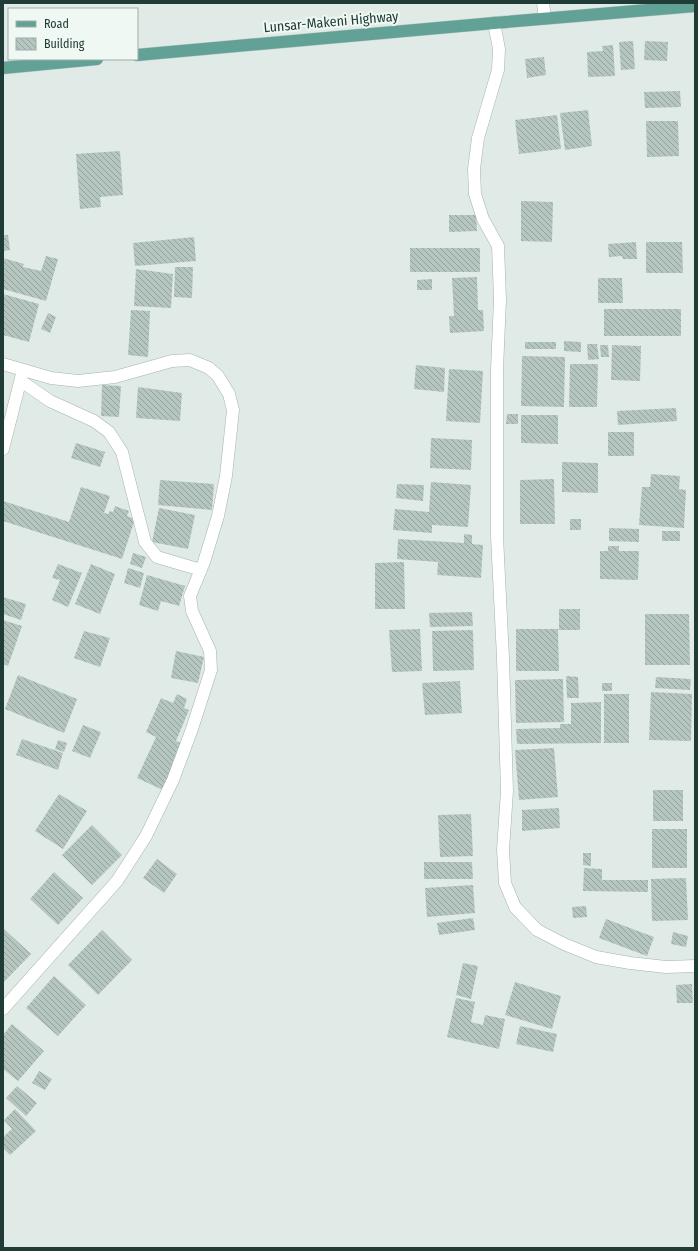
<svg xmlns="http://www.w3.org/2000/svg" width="698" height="1251" font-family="'Fira Sans Condensed',sans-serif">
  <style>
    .building { fill: url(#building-back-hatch) }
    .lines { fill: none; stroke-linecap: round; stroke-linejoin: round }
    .street-casing { stroke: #a3b3ae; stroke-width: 13 }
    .primary-casing { stroke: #c1c8c7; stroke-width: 13 }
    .street { stroke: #fff; stroke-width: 12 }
    .primary { stroke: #62a296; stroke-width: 12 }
    .labels { text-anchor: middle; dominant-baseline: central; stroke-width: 4; stroke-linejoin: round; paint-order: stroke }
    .street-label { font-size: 14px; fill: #203c36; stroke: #f0f8f4 }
  </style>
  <defs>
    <pattern id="building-back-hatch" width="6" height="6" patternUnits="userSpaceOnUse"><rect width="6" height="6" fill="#b5c6c0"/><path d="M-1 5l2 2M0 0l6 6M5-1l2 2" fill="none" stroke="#93a29d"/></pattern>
  </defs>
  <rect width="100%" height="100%" fill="#e0ebe7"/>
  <path class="building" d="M633 41 635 69 621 70 619 42Z
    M645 41 668 42 667 61 644 60Z
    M613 45 615 76 588 77 587 52 603 51 602 46Z
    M544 57 546 75 527 78 525 59Z
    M680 91 681 107 645 108 644 92Z
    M588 110 592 146 565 150 560 113Z
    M557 115 561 149 519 154 515 120Z
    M646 121H678L679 156 647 157Z
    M120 151 123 195 100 197 101 207 80 209 76 154Z
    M521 201 553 202 552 242 521 241Z
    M449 215H476L477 231 449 232Z
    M3 235H8L10 250 3 251Z
    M194 237 196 261 135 266 133 243Z
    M636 242 637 259H623L622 256 609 257 608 244Z
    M646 242H682L683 273H646Z
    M410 248H480V272H410Z
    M46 256 58 259 46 301 3 289V258L24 264 23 267 41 271Z
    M175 267H193L192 298 174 297Z
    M136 269 173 274 171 308 134 306Z
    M477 277 478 310H483L484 331 450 333 449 316H454L452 278Z
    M598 278H622L623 303H598Z
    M432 279V290H417V280Z
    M3 294 39 304 29 342 3 335Z
    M604 309H681V336H604Z
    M131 310 150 311 148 357 128 355Z
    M48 313 56 317 50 333 41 329Z
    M564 341 581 342V352L564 351Z
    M525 342H556V349H525Z
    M587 344H597L599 359 588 360Z
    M600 345H608L609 357H601Z
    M612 345 641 346 640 381 611 380Z
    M522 356 565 357 564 407 521 406Z
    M570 364H598L597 407H569Z
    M416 365 445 368 444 392 414 389Z
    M449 369 483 371 480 423 446 421Z
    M102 385 121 386 119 417 101 416Z
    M138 387 182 393 180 421 136 418Z
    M676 408 677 421 618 425 617 411Z
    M507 414H518V424H506Z
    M521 415H558V444L521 443Z
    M608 432H634V456H608Z
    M431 438 472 440 471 470 430 468Z
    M76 443 105 452 100 467 71 458Z
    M562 462 598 463V493L562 492Z
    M651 474 680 476 679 489 686 490 684 528 639 525 642 487H650Z
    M554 479 555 524H520V480Z
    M160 480 214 484 212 510 158 505Z
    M431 482 471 485 468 527 432 525V533L393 530 395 509 429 512Z
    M397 484 424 485 423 501 396 498Z
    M81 487 110 496 104 513 108 514 110 511 113 512 115 506 129 511 127 516 135 519 122 559 3 521V501L69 522Z
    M159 508 195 515 188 549 152 542Z
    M570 519H581V530H570Z
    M609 528 639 529V542L609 541Z
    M662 531H680V541H662Z
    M464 534 472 535V544L483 545 481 578 437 575 438 562 397 559 398 539 464 543Z
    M608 546H619V551H639L638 580 600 579V551H608Z
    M133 553 146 557 142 568 130 564Z
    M404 562 405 609H375V563Z
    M58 564 82 573 68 607 52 600 60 580 52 578Z
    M91 564 115 574 100 614 75 604Z
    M128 568 144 573 140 588 124 583Z
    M147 575 185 586 179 606 161 601 158 611 139 605Z
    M3 597 26 604 21 620 3 614Z
    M559 609H580V630H559Z
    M472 612 473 626 430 627 429 613Z
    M645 614H689L690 665H645Z
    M3 620 22 626 8 666 3 664Z
    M420 629 422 671 392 672 389 630Z
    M516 629H558L559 671H516Z
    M473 630 474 670 433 671 432 631Z
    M84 631 110 638 100 667 74 658Z
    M176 651 204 657 198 683 171 678Z
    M18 675 77 699 64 733 5 709Z
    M566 676 578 677 579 698H567Z
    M656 677 691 679 690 690 655 688Z
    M563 679 564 722 516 723 515 680Z
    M460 681 462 713 425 715 422 683Z
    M602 683H612V691H602Z
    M651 692 692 694 691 741 649 740Z
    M177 694 187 699 184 708 189 710 176 741 183 744 163 790 137 778 156 737 146 732 161 698 173 703Z
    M604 694H629V743H604Z
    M601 702V743L517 744 516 729 560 728V724H571V703Z
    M83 725 101 732 90 758 72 751Z
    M22 739 63 753 58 770 16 755Z
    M58 740 67 743 64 752 55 749Z
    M554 748 558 797 519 800 515 750Z
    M653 790H683V821H653Z
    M59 794 87 811 63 849 35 831Z
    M559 808 560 828 522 831V810Z
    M471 814 473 856 440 857 438 815Z
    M92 825 122 855 92 885 62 855Z
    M652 829H687V868H652Z
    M583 853H591V866L583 865Z
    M157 859 177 874 164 893 143 878Z
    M424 862H472L473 879H424Z
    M584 868 602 869V880H648V892L583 891Z
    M54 872 83 898 58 925 30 899Z
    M686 878 688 920 652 921 651 879Z
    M473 885 475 913 427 917 425 888Z
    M586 906 587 917 573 918 572 907Z
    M473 918 475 930 439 935 437 923Z
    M606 919 654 937 647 956 599 938Z
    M3 928 31 954 3 983Z
    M102 930 132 960 98 995 68 965Z
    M673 932 688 936 686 947 671 944Z
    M463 963 478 966 471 999 456 995Z
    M54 976 86 1005 58 1036 26 1008Z
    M515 982 561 996 552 1029 505 1015Z
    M692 984 693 1003H677L676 985Z
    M456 998 475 1002 471 1022 483 1025 485 1015 505 1019 499 1049 447 1037Z
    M12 1024 44 1051 18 1081 3 1069V1035Z
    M520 1026 557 1034 553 1052 516 1044Z
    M39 1071 52 1079 45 1090 32 1083Z
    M17 1086 37 1103 26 1116 6 1098Z
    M15 1109 36 1131 10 1155 3 1148V1137L12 1129 4 1120Z"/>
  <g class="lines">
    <defs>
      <path id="street" d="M543 3 545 18
        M494 23 499 49 498 70 478 138 474 169 475 194 483 219 498 246 500 299 497 370V536L503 658 507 791 503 850 505 883 515 907 537 930 564 944 596 957 630 963 666 967 695 966
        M3 364 51 378 78 381 115 377 172 361 190 360 209 368 218 376 229 394 233 410 226 476 218 516 204 562 190 596 192 611 210 651 211 670 192 729 173 780 146 836 117 881 3 1009
        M21 381 50 401 94 421 109 432 122 452 145 542 157 557 201 570
        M3 449 22 374"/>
      <path id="primary" d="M137 55 494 23 695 6
        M3 68 97 59"/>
    </defs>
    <use href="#street" class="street-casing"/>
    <use href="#primary" class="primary-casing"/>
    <use href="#street" class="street"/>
    <use href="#primary" class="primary"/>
  </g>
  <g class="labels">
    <g class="street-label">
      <text transform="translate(331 22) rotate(-5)">Lunsar-Makeni Highway</text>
    </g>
  </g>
  <rect width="698" height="1251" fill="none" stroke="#203c36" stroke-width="8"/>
  <rect x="8" y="8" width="130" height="52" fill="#f0f8f4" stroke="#9dada8"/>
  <rect x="16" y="21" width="20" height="6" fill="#62a296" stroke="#9dada8"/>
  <text x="44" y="28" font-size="12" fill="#203c36">Road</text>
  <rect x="16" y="38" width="20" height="12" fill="url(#building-back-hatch)" stroke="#9dada8"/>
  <text x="44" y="48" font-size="12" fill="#203c36">Building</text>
</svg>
